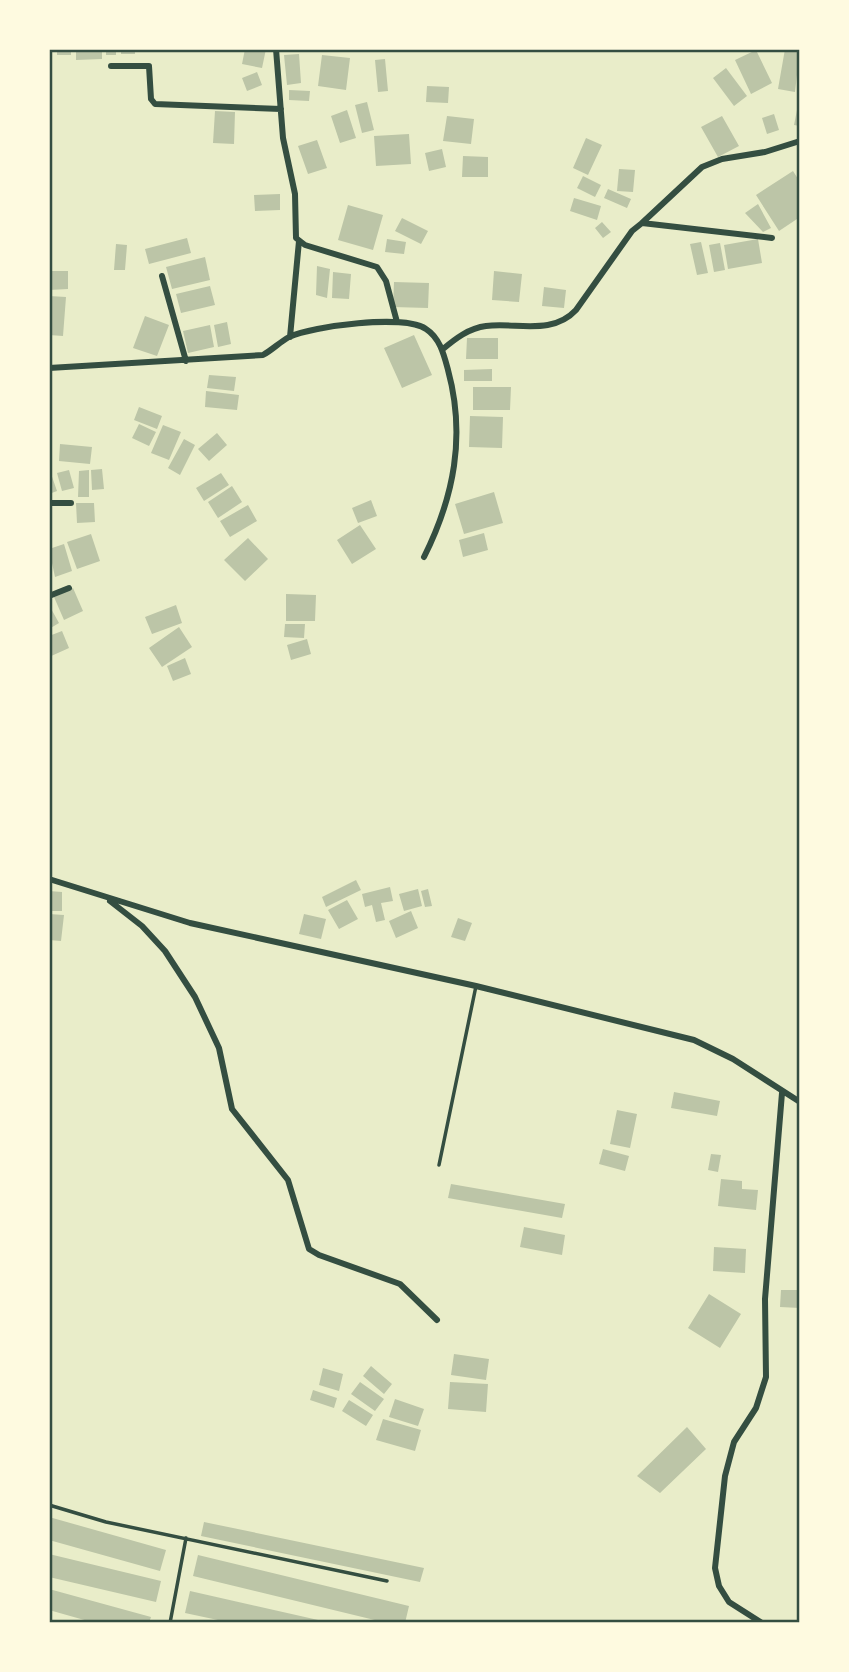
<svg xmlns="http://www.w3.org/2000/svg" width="849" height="1672" font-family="'Work Sans',sans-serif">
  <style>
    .building { fill: #bcc5a7 }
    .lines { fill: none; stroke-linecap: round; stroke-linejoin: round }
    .service { stroke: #344e41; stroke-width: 3.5 }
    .minor { stroke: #344e41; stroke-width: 6 }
    .neatline { fill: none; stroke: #344e41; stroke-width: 2.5 }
  </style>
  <rect width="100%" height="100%" fill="#e9edc9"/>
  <path class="building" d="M57 49H71V55H57Z
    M76 49H102V59L76 60Z
    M106 49H116V55H106Z
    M121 49H135V54H121Z
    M245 49H266L262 68 242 64Z
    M785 49H800L795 92 778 89Z
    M756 50 772 83 751 94 735 60Z
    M299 54 301 83 287 85 284 55Z
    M322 55 350 58 346 90 318 86Z
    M385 59 388 91 378 92 375 60Z
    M726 68 747 96 734 106 713 78Z
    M257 72 262 85 247 91 242 78Z
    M427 86 449 87 448 103 426 102Z
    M289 90 310 91 309 101 289 100Z
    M799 100H800V126L794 125Z
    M367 102 374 130 362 133 355 105Z
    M347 110 356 138 340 143 331 116Z
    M215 111 235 112 234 144 213 143Z
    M774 114 779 130 767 134 762 118Z
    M447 116 474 119 471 144 443 141Z
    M722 116 739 146 718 157 701 127Z
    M409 134 411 164 376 166 374 136Z
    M586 138 602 145 588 175 573 168Z
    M317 140 327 168 308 174 298 146Z
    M442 149 446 167 429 171 425 153Z
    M463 156 488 157V177H462Z
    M619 169 635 170 633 192 617 191Z
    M793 171 800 182V217L779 231 756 195Z
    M583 176 601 185 595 197 577 188Z
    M608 189 631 199 627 208 604 198Z
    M280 194V210L255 211 254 195Z
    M574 198 601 206 597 220 570 211Z
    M758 204 771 228 763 232 745 213Z
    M348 205 383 215 373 250 338 240Z
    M402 218 428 231 421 244 395 231Z
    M602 222 611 232 603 238 595 228Z
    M187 238 191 253 149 264 145 249Z
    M387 239 406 242 404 254 385 252Z
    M758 239 762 263 728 269 724 245Z
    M701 242 708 273 697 275 690 244Z
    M720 243 725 270 714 272 709 245Z
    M116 244 127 245 125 270H114Z
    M205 257 210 280 172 289 166 267Z
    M317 266 330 269 327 298 316 295Z
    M49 271H68V289L49 290Z
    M494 271 522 274 519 302 492 300Z
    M333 272 351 274 349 299 332 298Z
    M394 282 429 283 428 308 393 307Z
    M210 286 215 305 181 313 176 294Z
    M544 287 566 290 564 308 542 306Z
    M49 296 66 297 63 336 49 335Z
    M145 316 169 325 157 356 133 348Z
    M227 322 231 344 218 347 214 325Z
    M210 325 214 347 188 353 183 331Z
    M414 335 432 375 402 388 384 348Z
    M467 338H498V359H466Z
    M492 369V381H464V370Z
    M209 375 236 377 234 391 207 388Z
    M473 387H511L510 410H473Z
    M206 391 239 395 237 410 205 407Z
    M139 407 162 416 157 429 134 420Z
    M470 416 503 417 502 448 469 447Z
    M139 424 156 432 149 446 132 438Z
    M163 425 181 432 169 460 151 453Z
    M217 433 227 445 209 461 198 449Z
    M184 439 195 445 180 475 168 468Z
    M60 444 92 447 90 464 59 461Z
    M49 468 57 491 49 494Z
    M102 469 104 489 92 490 91 470Z
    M69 470 74 488 62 491 57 473Z
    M89 470V497H78L79 471Z
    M221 473 229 485 204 501 196 488Z
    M232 486 242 502 218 518 208 502Z
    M494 492 503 523 464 534 455 504Z
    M371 500 377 516 358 523 352 508Z
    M76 503H94L95 522 77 523Z
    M248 505 257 521 230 537 220 521Z
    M360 525 376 549 352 564 337 540Z
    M484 533 488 550 463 557 459 540Z
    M91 534 100 561 77 569 67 542Z
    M248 538 268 559 245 581 224 560Z
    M64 544 72 571 55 577 49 549Z
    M73 588 83 611 64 620 54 597Z
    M286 594 316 595 315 621H286Z
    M49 605 59 623 49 629Z
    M176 605 182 623 152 634 145 617Z
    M285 624H305L304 638 284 637Z
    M179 627 192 647 162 667 149 648Z
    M62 631 69 648 49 657V636Z
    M307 639 311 654 291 660 287 645Z
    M185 658 191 674 173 681 167 666Z
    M356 880 361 890 326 907 322 897Z
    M390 887 393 901 381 903 385 920 376 922 372 905 365 907 362 894Z
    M418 889 422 906 404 911 399 894Z
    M428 889 432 906 425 907 421 891Z
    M49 891 62 892V911H49Z
    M347 900 358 919 339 929 328 910Z
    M411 911 418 928 396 938 389 921Z
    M49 914 64 915 61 941 49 940Z
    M304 914 326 919 321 939 299 934Z
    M458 918 472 923 465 941 451 937Z
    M674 1092 720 1101 717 1116 671 1108Z
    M617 1110 637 1114 630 1148 610 1144Z
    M603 1149 629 1156 625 1171 599 1164Z
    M711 1154 721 1155 718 1172 708 1170Z
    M721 1179 742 1181V1189L758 1190 756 1210 718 1206Z
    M451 1184 565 1204 562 1218 448 1198Z
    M524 1227 565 1235 562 1255 520 1247Z
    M714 1247 746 1249 745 1273 713 1271Z
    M781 1290H800V1308L780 1307Z
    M709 1294 741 1314 720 1348 688 1328Z
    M454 1354 489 1359 486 1380 451 1375Z
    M371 1366 392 1384 384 1394 363 1376Z
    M323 1368 343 1374 339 1391 319 1385Z
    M360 1382 384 1399 375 1411 351 1394Z
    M450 1382 488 1384 486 1412 448 1409Z
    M797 1389H800V1418H798Z
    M313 1390 337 1398 334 1408 310 1400Z
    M395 1399 424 1409 418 1426 389 1417Z
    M349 1400 373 1415 366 1426 342 1411Z
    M383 1419 421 1430 415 1451 376 1440Z
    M687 1427 706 1449 660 1493 637 1476Z
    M49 1517 166 1550 160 1571 49 1540Z
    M204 1522 424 1568 420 1582 201 1536Z
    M49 1554 161 1581 156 1602 49 1577Z
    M198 1555 409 1606 405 1623H387L193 1576Z
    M49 1589 151 1617 149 1623H95L49 1610Z
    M190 1591 327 1622V1623H232L185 1613Z"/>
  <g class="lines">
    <path class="service" d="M439 1165 476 986
      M49 1505 106 1522 387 1581
      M170 1623 186 1538"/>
    <path class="minor" d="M276 49 283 138 295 194 296 238 305 245 377 267 386 281 397 322
      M111 66H149L151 99 155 104 281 109
      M642 223 702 167 722 159 765 152 800 141
      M162 276 186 361
      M290 337 299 241
      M443 349C455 339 469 328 486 326 516 322 552 336 576 310L632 231 642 223 772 238
      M49 368 263 355C272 350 280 342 289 337 313 326 404 314 426 329 440 338 444 355 448 370 466 436 454 497 424 557
      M49 503H71
      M49 596 69 588
      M49 879 190 923 476 986 694 1040 733 1059 800 1102
      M110 901 142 926 165 951 195 997 219 1048 232 1109 288 1180 309 1249 319 1255 400 1284 437 1320
      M762 1623 729 1602 719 1586 715 1568 725 1476 734 1442 756 1408 766 1377 765 1299 782 1093"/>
  </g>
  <rect width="849" height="1672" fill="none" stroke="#fefae0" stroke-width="102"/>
  <rect x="51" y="51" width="747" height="1570" class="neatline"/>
</svg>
